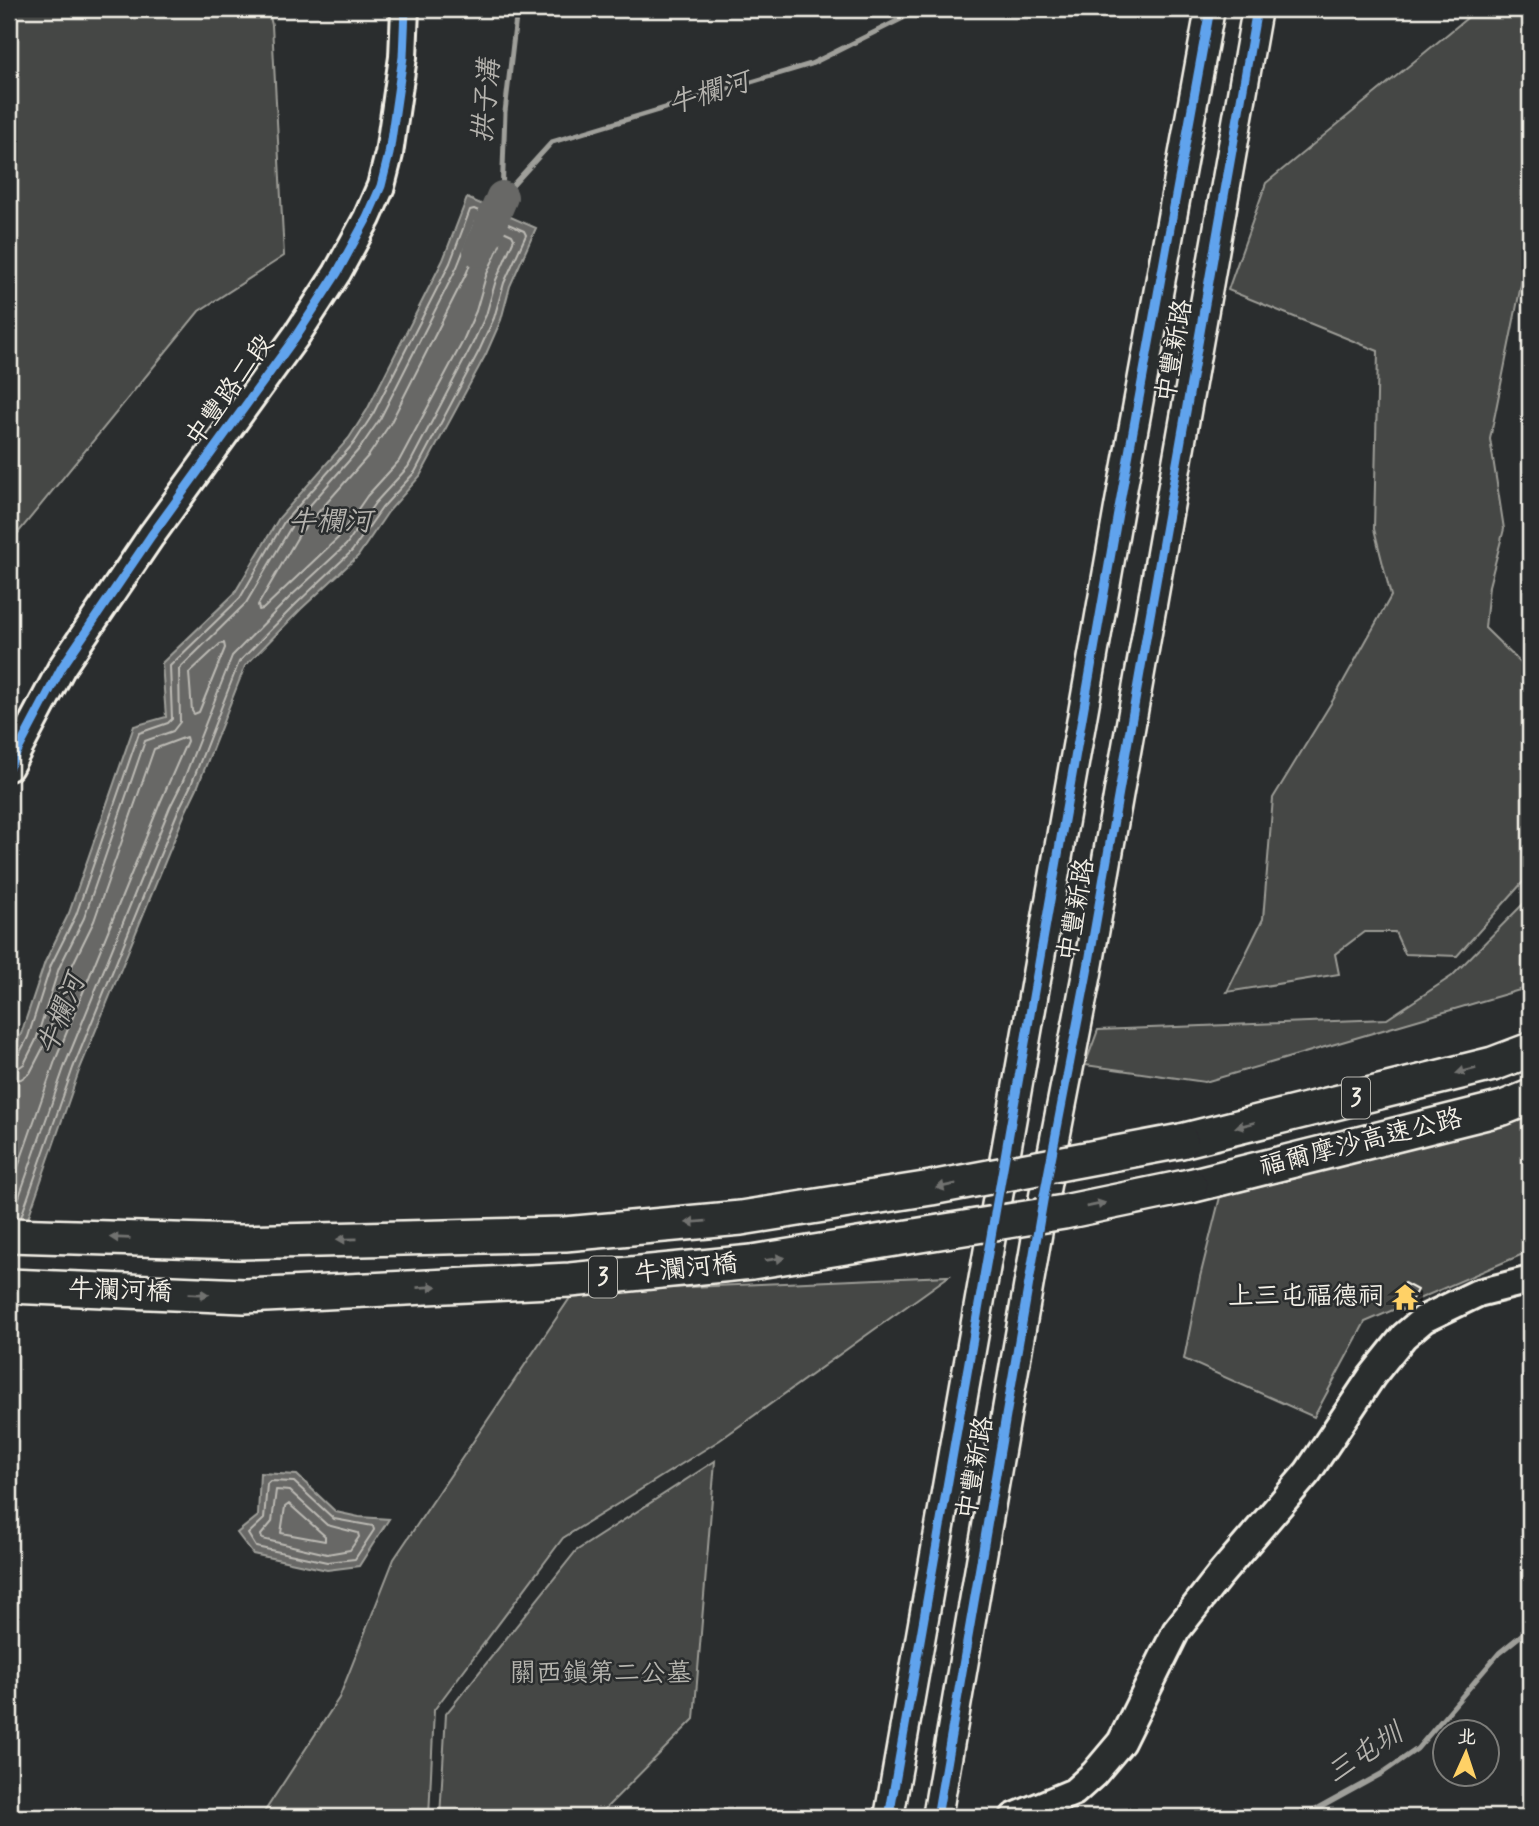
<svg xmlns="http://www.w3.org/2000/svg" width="1539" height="1826" font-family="Mynerve,'LXGW WenKai TC',sans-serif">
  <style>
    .green { fill: #444645; stroke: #9c9c96; stroke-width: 2 }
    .water { fill: #676866; stroke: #9f9f9a; stroke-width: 2 }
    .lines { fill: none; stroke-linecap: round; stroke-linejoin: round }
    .shore { stroke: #bcbab4; stroke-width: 2 }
    .stream { stroke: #9f9f9a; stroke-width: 5 }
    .river { stroke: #676866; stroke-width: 32 }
    .building { fill: #555756; stroke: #f4f1e8; stroke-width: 2; filter: url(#shadow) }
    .secondary-casing { stroke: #f4f1e8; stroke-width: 32 }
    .primary-casing { stroke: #f4f1e8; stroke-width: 33 }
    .highway-casing { stroke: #f4f1e8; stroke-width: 38 }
    .secondary { stroke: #2a2d2e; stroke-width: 26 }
    .primary { stroke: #2a2d2e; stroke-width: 28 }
    .highway { stroke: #2a2d2e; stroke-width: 33 }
    .highway-bridge-casing { stroke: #f4f1e8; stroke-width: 38; stroke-linecap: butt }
    .highway-bridge { stroke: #2a2d2e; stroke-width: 33 }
    .cycleway-casing { stroke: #2a2d2e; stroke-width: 13 }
    .cycleway { stroke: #60a3ed; stroke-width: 9 }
    .oneway { fill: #71726f }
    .labels { text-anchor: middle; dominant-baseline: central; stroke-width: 5; stroke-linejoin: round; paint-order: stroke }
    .shield { fill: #2a2d2e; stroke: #b7b6b0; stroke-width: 2 }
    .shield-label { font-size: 24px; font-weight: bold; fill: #f4f1e8 }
    .street-label { font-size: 26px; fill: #f4f1e8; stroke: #2a2d2e }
    .poi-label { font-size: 26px; fill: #f4f1e8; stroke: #2a2d2e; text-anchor: end }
    .park-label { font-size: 26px; fill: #b6b5af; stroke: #2a2d2e }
    .water-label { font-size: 28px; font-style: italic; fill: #b5b3ae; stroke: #2a2d2e }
  </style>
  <defs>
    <filter id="shadow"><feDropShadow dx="5.5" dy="5.5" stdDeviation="0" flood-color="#0009"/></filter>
  </defs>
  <rect width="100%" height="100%" fill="#2a2d2e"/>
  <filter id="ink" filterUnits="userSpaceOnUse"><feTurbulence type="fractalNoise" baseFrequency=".0143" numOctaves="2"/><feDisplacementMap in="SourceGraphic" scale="14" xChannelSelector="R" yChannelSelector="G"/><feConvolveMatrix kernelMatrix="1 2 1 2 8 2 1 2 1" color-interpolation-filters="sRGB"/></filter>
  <g filter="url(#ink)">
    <path class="green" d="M9 9H268L272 25 284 256 199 311 9 544Z
      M1478 9H1530V240L1490 439 1504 529 1489 586 1485 628 1530 672V874L1457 956 1405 954 1395 932H1364L1335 954 1339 974 1227 992 1263 919 1273 798 1333 700 1391 596 1374 529 1378 351 1228 290 1266 183Z
      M1530 897V987L1205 1082 1085 1065 1098 1030 1387 1019 1452 976Z
      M1530 1110V1251L1365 1322 1314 1417 1184 1359 1200 1277 1220 1197Z
      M949 1276 720 1440 563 1538 434 1710 429 1817H261L339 1698 394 1559 574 1292Z
      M715 1461 694 1719 597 1817H440L446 1714 576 1551Z"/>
    <path class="water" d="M467 198 536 228 510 286 501 320 486 354 420 476 388 512 358 556 301 609 245 666 197 788 185 813 79 1071 9 1273V1060L21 1034 45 962 69 913 134 726 166 717 162 663 234 594 279 518 349 438 367 410 443 260Z
      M260 1473 297 1475 336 1512 359 1517 389 1519 359 1566 327 1570 253 1554 237 1533 258 1516Z"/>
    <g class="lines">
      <path class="shore" d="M484 234 498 241 500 244 486 276 476 311 462 343 399 461 367 496 338 538 263 609 259 610 258 605 300 533 369 455 390 424 467 272 480 236Z
        M224 643 225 648 199 712 194 714 192 711 189 673 220 644Z
        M9 1061 17 1058 28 1037 51 965 76 915 139 733 168 723 172 719 170 666 240 598 284 522 354 443 373 414 450 263 470 210 474 209 524 231 526 235 504 283 494 318 479 351 415 472 382 508 352 551 296 604 239 662 191 785 178 811 73 1068 21 1217
        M9 1070 17 1069 24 1064 36 1040 59 968 84 918 145 741 173 731 180 722 179 669 246 603 291 527 360 448 380 419 457 267 475 222 479 220 512 235 514 239 496 280 486 315 471 347 408 467 375 503 346 545 290 597 232 656 183 781 170 807 65 1065 12 1217
        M9 1081 21 1079 30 1073 45 1044 69 972 94 921 154 749 186 737 187 741 160 803 55 1061 9 1193
        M270 1481 294 1482 334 1519 373 1526 374 1530 355 1559 327 1562 256 1547 248 1534 264 1519 267 1484Z
        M276 1490 290 1491 327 1525 358 1533 359 1537 350 1550 327 1554 262 1539 261 1535 272 1522Z
        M289 1504 325 1536V1541L281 1533 285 1507Z"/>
      <path class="stream" d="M502 197 552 142 811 64 921 9
        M502 197 505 112 517 9
        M1303 1817 1381 1774 1417 1749 1499 1653 1530 1628"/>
      <path class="river" d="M479 251 502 197"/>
    </g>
    <path class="building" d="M1404 1283 1417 1290 1405 1311 1392 1303Z"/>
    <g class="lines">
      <defs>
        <path id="secondary" d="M9 767 62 667 151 536 296 336 337 273 367 218 381 186 389 154 403 57 405 9
          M1014 1817 1074 1792 1094 1774 1121 1742 1176 1631 1219 1576 1308 1472 1372 1376 1404 1336 1424 1319 1478 1293 1530 1280"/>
        <path id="primary" d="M889 1817C992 1214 1099 611 1210 9
          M937 1817 1043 1201 1087 973 1257 9"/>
        <path id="highway" d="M1181 1141 1493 1064 1530 1050
          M1190 1186 1503 1108 1530 1097"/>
      </defs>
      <use href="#secondary" class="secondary-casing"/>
      <use href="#primary" class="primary-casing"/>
      <use href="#highway" class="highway-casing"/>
      <use href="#secondary" class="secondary"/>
      <use href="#primary" class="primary"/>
      <use href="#highway" class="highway"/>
      <defs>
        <path id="highway-bridge" d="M9 1235 240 1242 565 1234 741 1218 931 1188 1181 1141
          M9 1286 244 1296 570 1280 752 1262 1064 1212 1190 1186"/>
      </defs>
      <use href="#highway-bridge" class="highway-bridge-casing"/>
      <use href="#highway-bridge" class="highway-bridge"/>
      <defs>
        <path id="cycleway" d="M9 767 62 667 151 536 296 336 337 273 367 218 381 186 389 154 403 57 405 9
          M889 1817C992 1214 1099 611 1210 9
          M937 1817 1043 1201 1087 973 1257 9"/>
      </defs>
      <use href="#cycleway" class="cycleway-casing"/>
      <use href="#cycleway" class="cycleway"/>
    </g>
    <defs><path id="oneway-solid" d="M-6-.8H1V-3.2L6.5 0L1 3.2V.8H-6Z" transform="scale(1.75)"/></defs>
    <g class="oneway">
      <use href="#oneway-solid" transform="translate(1466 1071) rotate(166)"/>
      <use href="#oneway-solid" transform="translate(1245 1125) rotate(166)"/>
      <use href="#oneway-solid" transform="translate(946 1186) rotate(169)"/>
      <use href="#oneway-solid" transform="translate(1096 1205) rotate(-12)"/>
      <use href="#oneway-solid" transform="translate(696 1222) rotate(175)"/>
      <use href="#oneway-solid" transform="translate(120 1238) rotate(-178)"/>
      <use href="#oneway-solid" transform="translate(347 1239) rotate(179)"/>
      <use href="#oneway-solid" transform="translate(775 1259) rotate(-9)"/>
      <use href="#oneway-solid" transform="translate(427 1287) rotate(-3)"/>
      <use href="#oneway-solid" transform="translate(199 1294) rotate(2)"/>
    </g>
  </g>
  <defs>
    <symbol id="temple-bare" viewBox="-9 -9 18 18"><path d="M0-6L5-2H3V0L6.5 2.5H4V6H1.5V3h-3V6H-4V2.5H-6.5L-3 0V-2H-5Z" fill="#ffd166" stroke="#2a2d2e" stroke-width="2.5" paint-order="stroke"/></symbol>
  </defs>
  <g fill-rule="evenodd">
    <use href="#temple-bare" x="1386" y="1278" width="38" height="38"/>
  </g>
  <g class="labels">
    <g class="shield">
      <rect x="1342" y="1077.5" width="28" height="41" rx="5"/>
      <rect x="589" y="1256.5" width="28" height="41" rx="5"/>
    </g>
    <g class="shield-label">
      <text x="1356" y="1098">3</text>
      <text x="603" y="1277">3</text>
    </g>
    <g class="street-label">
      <text transform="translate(1175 351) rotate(-80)">中豐新路</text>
      <text transform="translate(230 391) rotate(-54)">中豐路二段</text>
      <text transform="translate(1077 910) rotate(-80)">中豐新路</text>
      <text transform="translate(1361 1143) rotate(-14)">福爾摩沙高速公路</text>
      <text transform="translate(686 1269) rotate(-6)">牛瀾河橋</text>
      <text transform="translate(120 1291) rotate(2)">牛瀾河橋</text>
      <text transform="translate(976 1468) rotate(-80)">中豐新路</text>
    </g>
    <g class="poi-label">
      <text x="1384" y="1297">上三屯福德祠</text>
    </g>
    <g class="park-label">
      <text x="601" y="1674">關西鎮第二公墓</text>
    </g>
    <g class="water-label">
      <text transform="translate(709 94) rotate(-17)">牛欄河</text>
      <text transform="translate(487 101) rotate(-85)">拱子溝</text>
      <text x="330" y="522">牛欄河</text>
      <text transform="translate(62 1015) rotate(-68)">牛欄河</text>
      <text transform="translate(1365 1754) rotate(-33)">三屯圳</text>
    </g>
  </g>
  <rect width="1539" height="1826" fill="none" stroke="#2a2d2e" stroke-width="35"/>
  <rect x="18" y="18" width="1504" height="1791" fill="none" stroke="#f4f1e8" stroke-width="2.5" filter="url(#ink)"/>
  <g transform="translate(1466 1753) rotate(3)"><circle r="33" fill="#2a2d2e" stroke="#7b7b78" stroke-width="2"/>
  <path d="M0-5L12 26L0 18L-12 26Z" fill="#ffd166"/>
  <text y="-10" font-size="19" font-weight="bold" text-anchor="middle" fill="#f4f1e8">北</text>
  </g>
</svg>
